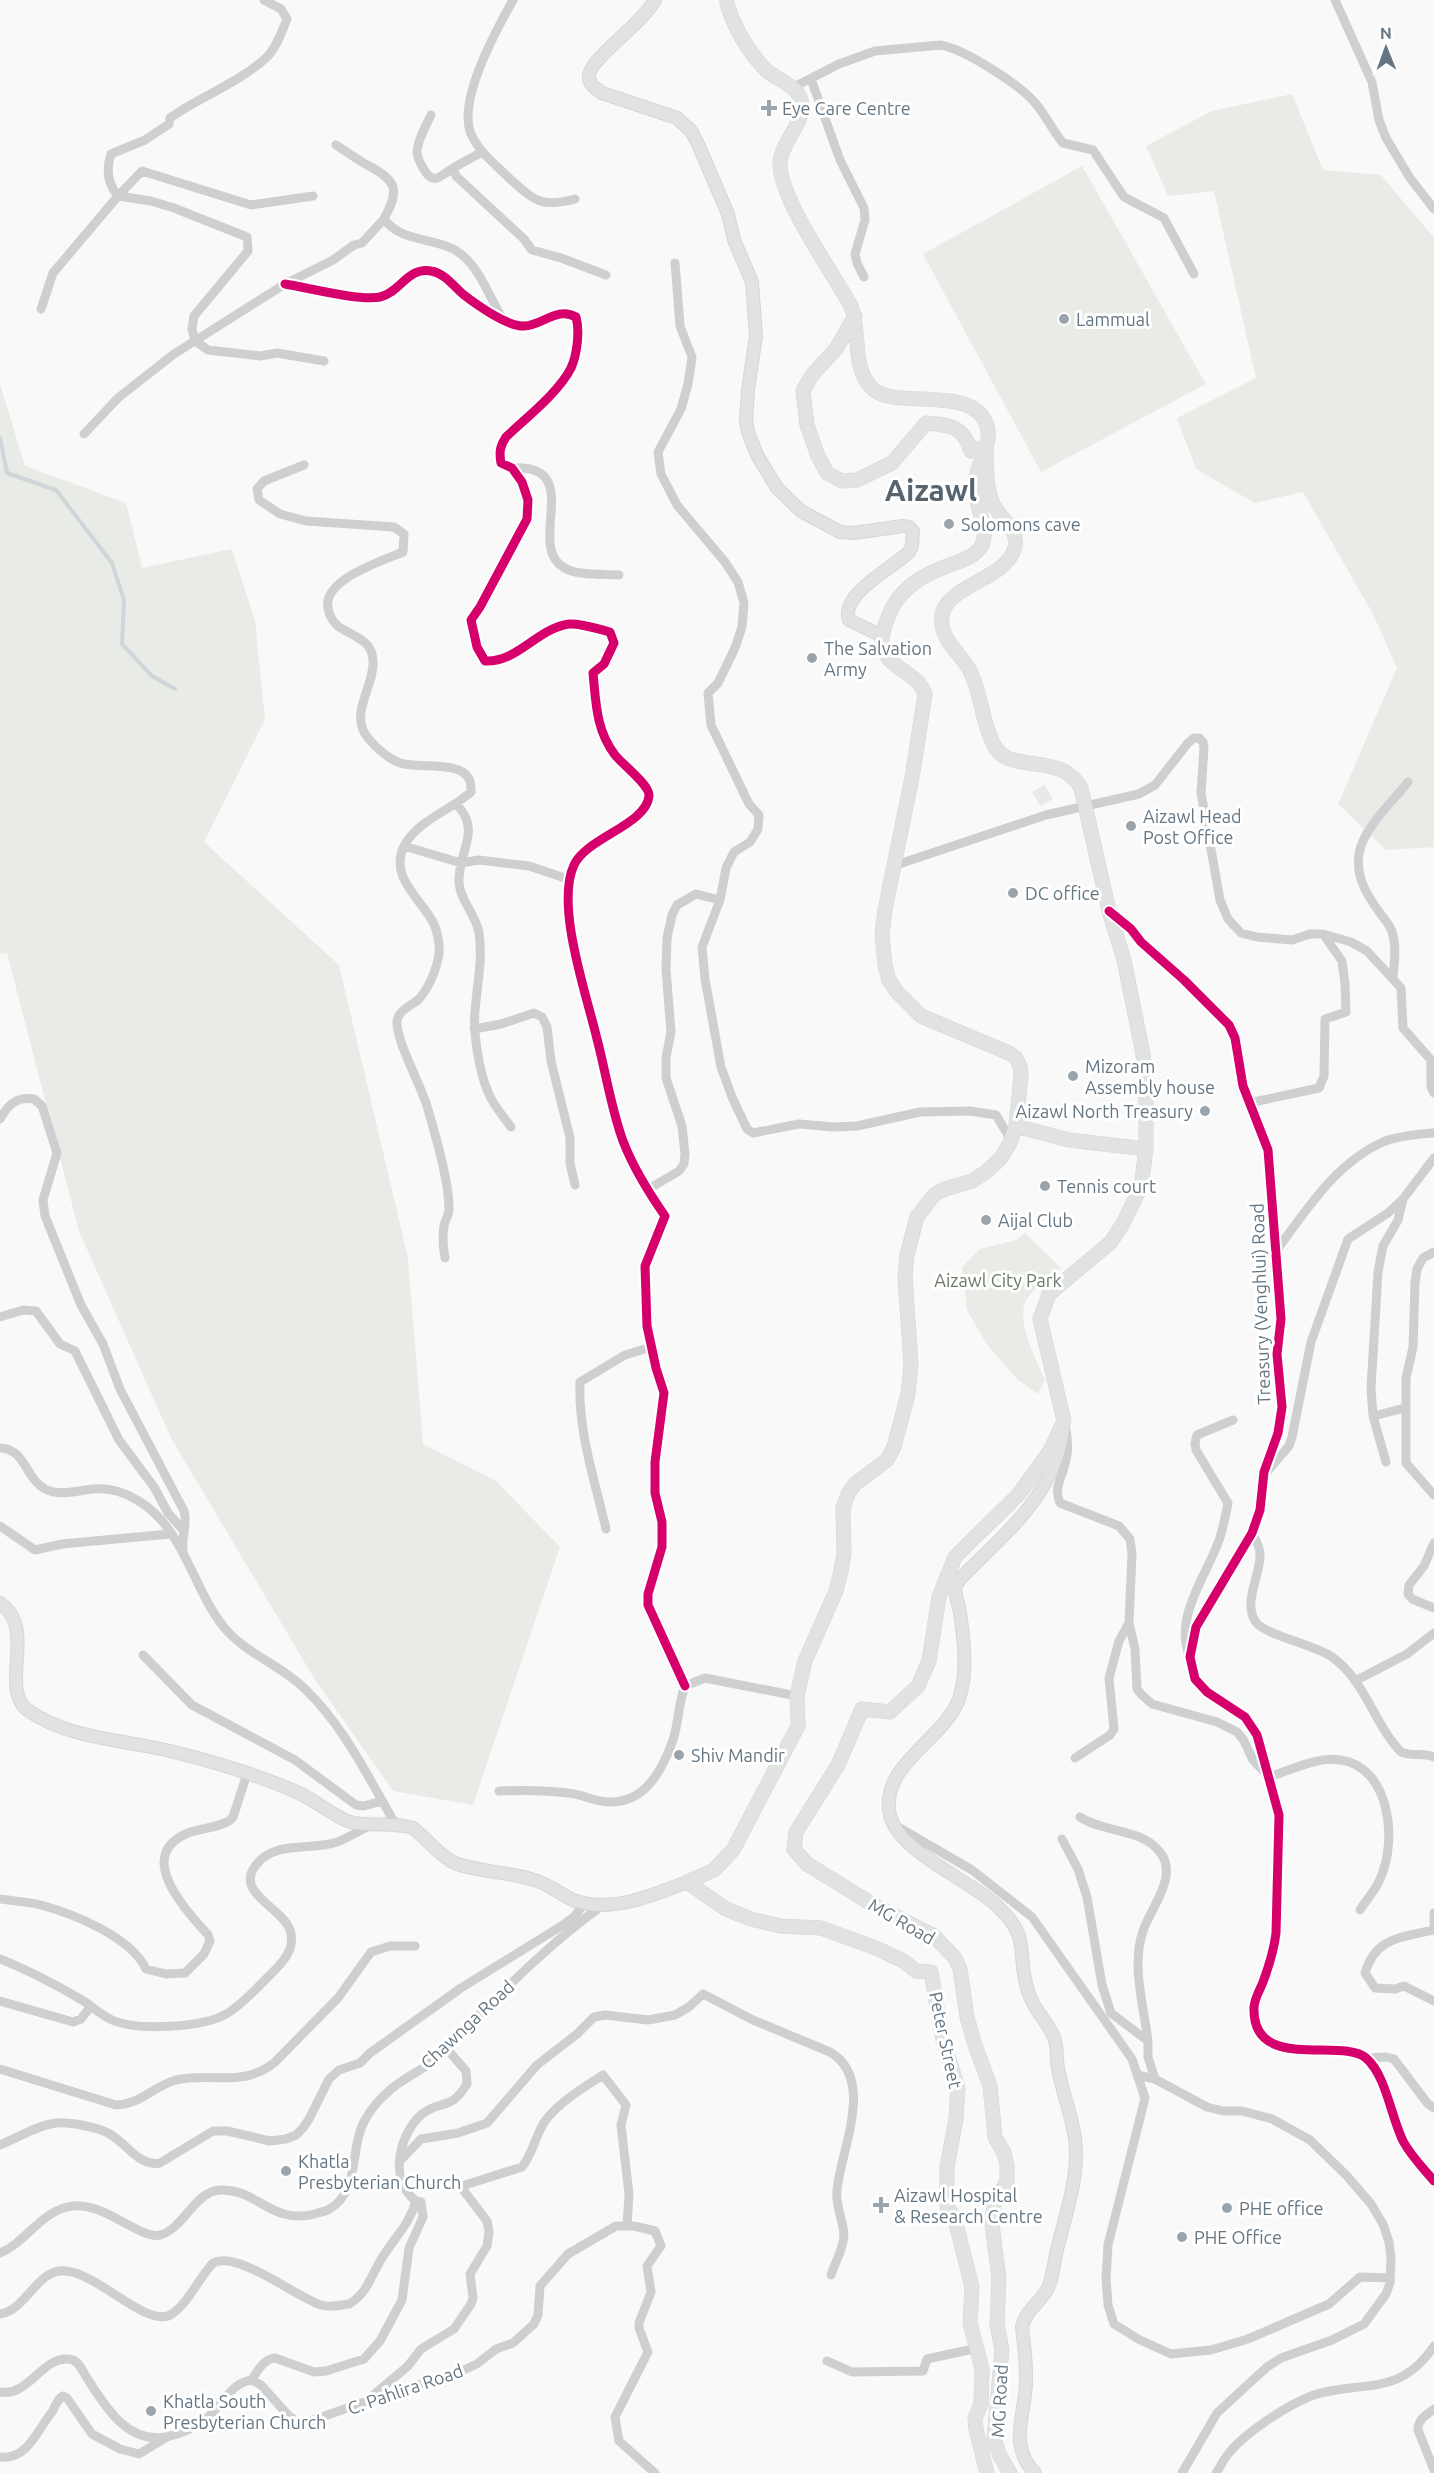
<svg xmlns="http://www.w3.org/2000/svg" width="1434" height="2473" font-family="Ubuntu,sans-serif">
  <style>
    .built { fill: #e8e9e9 }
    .green { fill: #e8ebe6 }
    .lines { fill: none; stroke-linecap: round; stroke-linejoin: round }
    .stream { stroke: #ced6d9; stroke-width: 4 }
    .secondary-casing { stroke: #d5d6d7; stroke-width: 14 }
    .primary-casing { stroke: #d5d6d7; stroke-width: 15 }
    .street { stroke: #cecfd0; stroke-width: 9 }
    .secondary { stroke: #e1e2e2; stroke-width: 12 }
    .primary { stroke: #e1e2e2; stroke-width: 14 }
    .cycleway-casing { stroke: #fff; stroke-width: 13 }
    .cycleway { stroke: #d6006c; stroke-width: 9 }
    .poi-dot { fill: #99a4ac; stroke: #fff; stroke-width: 2 }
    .labels { text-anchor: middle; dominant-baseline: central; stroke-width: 6; stroke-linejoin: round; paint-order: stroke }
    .poi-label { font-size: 18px; fill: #657683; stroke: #fff; text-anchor: start }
    .park-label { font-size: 18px; fill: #687a64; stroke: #fff }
    .street-label { font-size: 18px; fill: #657683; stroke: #fff }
    .town-label { font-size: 30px; font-weight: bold; fill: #57646e; stroke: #fff }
  </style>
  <rect width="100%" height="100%" fill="#f9f9f9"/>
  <path class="built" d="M1045 785 1053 799 1040 806 1032 792Z"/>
  <path class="green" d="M1292 94 1323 170 1381 175 1434 238V847L1386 850 1338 804 1397 668 1373 614 1303 492 1255 503 1196 469 1177 418 1256 378 1214 191 1168 196 1146 146 1212 111Z
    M1082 166 1206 384 1041 472 923 254Z
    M0 384 25 466 126 503 142 568 232 549 255 621 265 719 204 842 339 965 408 1258 423 1444 496 1481 560 1547 473 1805 393 1791 314 1678 171 1438 79 1231 7 953 0 954Z
    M1025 1233 1061 1268C1051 1277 1038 1286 1029 1296 1012 1316 1037 1360 1045 1380L1038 1394 1018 1380 988 1346 967 1310 962 1267 980 1249 1016 1240Z"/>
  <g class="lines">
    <path class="stream" d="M0 438 7 473 56 490 112 563 124 600 122 644 152 676 175 689"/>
    <defs>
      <path id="secondary" d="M655 0C643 23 592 57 589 75 588 84 595 88 602 93L677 118 691 131 698 144 728 214 734 240 752 282 756 336 748 390 746 420 748 432 757 455 777 488 801 511 840 532 854 533 903 526 909 527 913 531 912 546 909 552C893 568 839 595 849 620L882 636
        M0 1603C37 1629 0 1683 26 1709 71 1741 127 1739 178 1753 218 1763 261 1776 299 1793 314 1800 337 1818 350 1822 371 1827 393 1822 413 1828 426 1838 437 1853 451 1861 465 1870 512 1873 531 1879 549 1883 561 1896 576 1901 613 1913 653 1895 687 1882
        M1035 2473C1008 2446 1025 2415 1026 2383 1027 2365 1024 2346 1022 2327 1026 2309 1042 2302 1049 2286 1053 2275 1054 2262 1057 2250 1065 2216 1080 2175 1075 2139 1072 2115 1062 2092 1058 2068 1056 2057 1058 2047 1054 2037 1047 2021 1034 2010 1029 1994 1014 1953 1035 1940 995 1904 967 1879 898 1851 890 1815 879 1765 944 1740 959 1699 968 1672 964 1640 960 1613 959 1604 955 1597 955 1587L960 1579C1004 1534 1055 1496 1063 1429"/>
      <path id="primary" d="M855 316 836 349 812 375 803 391 807 425 818 456 827 473 842 481 857 480 892 463 926 423C950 425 963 426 971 451L986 446
        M986 446C987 464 985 487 993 504 1000 519 1019 529 1015 547 1005 586 924 585 945 635 951 649 965 659 971 673 982 696 982 724 995 747 1012 775 1061 751 1081 788L1109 911 1124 960 1143 1054 1146 1080V1149L1141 1187 1122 1225 1111 1242 1049 1294 1040 1319 1064 1421 1050 1451 1019 1494 955 1557 939 1597 929 1661 918 1686 890 1712 862 1709 838 1765 796 1832 794 1849 807 1864 872 1904 934 1936 955 1958 960 1969 967 2017 975 2045 990 2086 995 2137 1004 2153 1007 2165V2181L994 2205 992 2224 999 2278 997 2324 1002 2350 994 2439 1000 2456 1010 2473
        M1016 1126 1069 1140 1146 1149
        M687 1882 714 1870 733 1850 798 1726 797 1696 805 1661 836 1591 841 1571 844 1554 843 1508 848 1494 855 1484 887 1460 894 1447 908 1394 911 1365 905 1276 907 1255 917 1217 934 1195 945 1189 972 1181 986 1172 1001 1158 1010 1143 1016 1126 1021 1075 1020 1066 1016 1058 1009 1053 921 1016 897 992 889 980 885 965 882 935 885 910 913 772 925 694C918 672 886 669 882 644 881 635 885 626 888 617 898 590 920 576 947 566 960 561 975 558 982 545 990 529 973 502 975 483 976 465 993 444 987 426 974 383 894 411 872 388 851 368 861 331 851 306 833 273 779 198 780 163 781 141 807 122 801 100 796 83 773 79 763 67 747 49 734 27 727 4V0
        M687 1882 726 1909 751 1919 780 1926 821 1928 876 1948 905 1962 916 1971 931 1972 943 2040 958 2088 956 2119 947 2167V2206L955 2220 972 2287 970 2323 982 2369 981 2404 975 2418 976 2429 987 2473"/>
    </defs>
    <use href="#secondary" class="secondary-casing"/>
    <use href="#primary" class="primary-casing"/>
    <path class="street" d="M264 0 281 9 287 19C282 31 277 47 267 57 239 83 201 96 170 118L169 124 145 140 111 154C106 169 107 183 118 196L151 201 174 208 247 237 248 251 194 316 192 329 195 341 208 350 260 356 277 353 324 361
      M513 0C497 29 457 100 471 134 479 152 496 165 510 179 535 201 541 208 575 199
      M1335 0 1372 82 1379 120 1386 138 1410 178 1434 209
      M811 79 840 160 864 208 865 220 855 254 857 263 864 277
      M792 88 839 64 875 51 940 45C963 48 1022 86 1036 104 1046 116 1053 131 1063 143L1093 150 1124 197 1164 218 1194 274
      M431 115C426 126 418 139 417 151 417 157 420 163 423 168 433 186 440 177 453 168
      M336 145C347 152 358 160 369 166 397 181 400 190 384 219
      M482 152 453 168 456 176 524 239 532 250 561 258 606 275
      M675 263 680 326 692 357 688 384 681 409 658 452 661 474 677 505 725 562 738 582 744 603 742 627 735 648 718 683 708 693 711 725 749 804 759 815 758 829 750 842 734 852 726 868 720 900 702 947 705 979 721 1067 732 1097 747 1129 753 1133 799 1124 834 1127 857 1126 920 1112 970 1111 996 1115 1011 1140
      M285 284C309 288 359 301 380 297 401 292 407 267 431 271 445 273 454 287 464 295 477 305 508 327 524 326 542 326 557 306 576 317 580 331 577 355 571 368 559 392 526 418 506 437 500 446 499 452 501 463L512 468 522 482 528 500 527 519 480 607 471 620 477 647 485 661C517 663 538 628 569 624 581 623 598 629 610 632L614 643 604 664 593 673C596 703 596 730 615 755 623 765 650 785 649 796 646 825 586 838 574 865 555 906 587 996 597 1039 606 1073 611 1108 623 1141 633 1167 649 1193 665 1216L645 1266 647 1326 656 1368 664 1393 655 1462V1493L662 1522V1547L648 1594V1605L685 1686
      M41 309 53 273 118 196 142 171 251 205 313 196
      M84 434 118 398 174 354 285 284 333 260 354 245 362 243 384 219C402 243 433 237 455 250 479 264 488 295 502 318
      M304 465 264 481 257 489 259 500 280 514 306 521 394 527 404 534 403 552C382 561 322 580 328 608 329 616 333 622 339 627 353 636 372 640 373 660 375 687 348 713 368 738 376 748 389 759 400 763 417 769 460 760 469 779 471 782 471 789 471 792 451 810 417 821 404 846 389 877 420 898 433 922 436 928 438 937 439 944 441 960 430 987 419 999 412 1006 399 1009 397 1021 395 1038 421 1086 427 1106 435 1134 449 1180 449 1209 449 1215 445 1220 444 1226 442 1237 443 1247 445 1258
      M512 468C586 464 526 544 563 567 576 576 603 574 619 575
      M457 805C482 831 458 851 459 882 460 901 476 914 479 933 483 959 477 985 475 1011 473 1033 479 1071 488 1092 493 1105 503 1116 511 1127
      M404 846 461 863 479 860 529 866 571 880
      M893 866 1046 815 1139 794 1155 785 1188 743 1194 738H1199L1203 742 1204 748 1201 793 1220 900 1228 919 1241 933 1257 937 1292 940 1310 934H1323L1351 942 1367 951 1401 988 1403 1028 1431 1060V1087L1434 1093
      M1111 913 1131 929 1141 942 1184 980 1229 1025 1235 1038 1243 1086 1268 1150 1281 1319 1277 1354 1282 1407 1278 1433 1264 1472 1260 1510 1252 1533 1196 1627 1190 1657 1195 1679 1207 1692 1245 1717 1257 1735 1279 1815 1276 1933C1274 1950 1269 1966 1263 1982 1260 1990 1254 1999 1254 2008 1252 2073 1342 2037 1366 2058 1386 2075 1391 2117 1403 2141 1411 2156 1423 2168 1434 2181
      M1393 978C1394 964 1397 946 1392 932 1390 925 1384 919 1380 913 1364 892 1351 868 1363 841 1373 819 1393 801 1408 782
      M474 1029 501 1024 534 1013 542 1017 547 1027 551 1061 570 1138V1163L575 1185
      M1249 1103 1319 1088 1324 1076 1325 1019 1346 1012 1345 984 1342 961 1323 934
      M0 1119C8 1105 16 1096 34 1099L42 1106 57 1153 43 1200 45 1216 81 1305 103 1344 120 1389 184 1511C188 1525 181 1537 183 1551
      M647 1190 679 1171 684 1164 685 1154 682 1126 666 1078V1058L671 1032 666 969 667 938 672 915 677 905 696 894 720 900
      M1276 1251C1306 1211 1335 1163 1383 1142 1398 1136 1418 1134 1434 1133
      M1434 1252 1423 1258 1417 1269 1415 1283 1413 1347 1406 1378V1463L1434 1495
      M0 1317 23 1310 36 1311 60 1344 75 1351 119 1440 154 1487 168 1513 184 1531
      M1373 1416 1405 1408
      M1065 1426C1068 1438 1069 1448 1066 1460 1063 1476 1053 1487 1060 1503L1119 1526 1130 1539 1132 1554 1129 1623 1135 1649 1137 1689 1141 1694 1152 1704 1217 1722 1237 1732 1243 1739 1253 1760 1269 1777C1291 1770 1318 1756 1340 1760 1390 1766 1398 1841 1380 1879 1376 1890 1366 1900 1360 1910
      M1 1448C26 1450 25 1478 45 1489 61 1497 78 1490 94 1489 109 1488 124 1492 137 1500 183 1526 192 1587 223 1626 244 1653 281 1665 305 1689 344 1726 369 1779 396 1825
      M1386 1462 1373 1416 1371 1388 1378 1272 1383 1246 1398 1220 1403 1199
      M1264 1475 1289 1446 1292 1437 1311 1342 1348 1239 1388 1213 1403 1199 1434 1158
      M0 1526 35 1550 62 1544 170 1534
      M606 1529C595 1481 578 1432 580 1382L625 1355 651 1347
      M1252 1533C1255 1539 1260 1546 1260 1554 1261 1574 1243 1601 1255 1621 1263 1635 1314 1644 1332 1657 1365 1680 1374 1724 1401 1752 1412 1757 1423 1752 1434 1757
      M1434 1543 1424 1566 1409 1585 1408 1594 1412 1599 1434 1608
      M1188 1652C1176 1616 1205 1577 1218 1543 1223 1531 1225 1517 1228 1503L1196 1450 1195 1443 1197 1435 1233 1420
      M143 1655 192 1705 295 1760 356 1805 364 1806 382 1801
      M1355 1681 1407 1654 1434 1633
      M1075 1758 1110 1735 1114 1729 1109 1678 1119 1641 1129 1623
      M499 1791C522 1790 545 1790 568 1793 582 1794 595 1802 609 1802 645 1803 662 1771 673 1740 679 1722 678 1704 685 1686L705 1678 797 1696
      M1080 1817C1104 1833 1140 1828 1159 1851 1180 1875 1151 1907 1143 1931 1131 1965 1144 2007 1148 2041
      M898 1827 972 1870 1032 1917 1132 2059 1145 2098 1108 2245 1106 2279 1108 2305 1114 2324 1140 2340 1171 2354 1211 2350 1248 2339 1329 2304 1360 2277 1390 2278
      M1062 1839 1078 1869 1087 1897 1102 1985 1111 2013 1148 2041V2057L1155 2079
      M0 1899C13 1901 29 1902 41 1905 74 1914 131 1937 146 1969L166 1974 185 1973 204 1954 210 1941 208 1935C185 1909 134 1855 188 1833 201 1828 217 1828 229 1821L233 1817 247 1774
      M1434 1913V1927
      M1434 1930C1403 1937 1375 1937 1365 1973L1375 1988 1395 1989 1404 1986 1434 2001
      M0 1959C28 1970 56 1985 82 2000 92 2006 101 2015 112 2020 137 2031 204 2028 228 2013 242 2004 254 1991 265 1980 279 1966 297 1951 290 1930 282 1907 234 1893 256 1865 275 1840 312 1851 337 1842 348 1838 359 1831 370 1825
      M0 2001 73 2022 81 2019 91 2006
      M1367 2058 1386 2057 1394 2059 1428 2104 1434 2108
      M0 2069 116 2105C139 2105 154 2086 176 2080 211 2072 242 2088 274 2063L338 1998 371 1952 390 1946H415
      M1137 2075 1155 2079 1207 2107 1223 2111H1242L1272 2119 1310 2140 1347 2176 1371 2204 1383 2224 1389 2242 1391 2258 1390 2283 1386 2294 1364 2324 1332 2340 1281 2358 1267 2367 1217 2413 1182 2473
      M0 2145C17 2138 38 2125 56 2123 71 2122 97 2127 110 2134 127 2144 139 2167 160 2163L213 2131H227L270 2141 286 2139 296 2135 303 2128 309 2119 329 2079 339 2070 360 2063 370 2053 461 1988 563 1925 574 1917 585 1903
      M399 2162 421 2139 458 2133 487 2123 537 2065 577 2034 594 2017 605 2015 648 2020 675 2015 689 2007 703 1994 753 2020 830 2052C876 2079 841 2149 837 2190 835 2205 843 2220 844 2235 844 2247 835 2263 831 2275
      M0 2253C25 2243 39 2214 67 2207 101 2198 139 2240 160 2235 184 2229 195 2190 221 2190 258 2189 271 2225 315 2214 319 2212 324 2212 328 2210 361 2192 349 2148 365 2120 373 2105 388 2090 402 2081 412 2074 424 2069 432 2061 488 2007 540 1950 603 1905
      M0 2314C24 2311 35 2275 59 2271 93 2266 147 2331 172 2314 189 2302 199 2278 213 2263 237 2250 296 2297 321 2305 330 2308 340 2305 349 2304 368 2293 371 2275 382 2258 394 2238 410 2224 416 2201 388 2180 399 2134 422 2114 441 2099 450 2112 467 2084L466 2071 446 2048
      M827 2361 852 2372 923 2371 927 2359 978 2348
      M252 2380C257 2371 264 2359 275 2358L314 2372 326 2371 364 2359 380 2341 402 2300 409 2248 423 2217 421 2202 416 2201
      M0 2392C30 2398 43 2352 73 2360 80 2363 83 2372 87 2378 105 2406 127 2444 166 2437 181 2434 196 2427 208 2417 223 2405 231 2382 252 2380L261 2385 289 2416 296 2421 305 2423 367 2401 459 2372 477 2364 496 2349 513 2343 534 2324 538 2315 540 2286 568 2254 616 2226H634L655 2231 661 2246 647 2266 651 2292 639 2323V2328L648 2352 615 2417 619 2441 655 2473
      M371 2397 408 2366 421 2349 454 2329 471 2304 473 2298 470 2274 487 2246 489 2232 487 2221 464 2191 465 2185 522 2167C533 2154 535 2136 545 2121 559 2102 583 2088 603 2075L626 2105 621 2125 629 2194 627 2226
      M1434 2409C1426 2415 1418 2419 1418 2430L1434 2470
      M0 2457C27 2461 38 2429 52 2412 56 2406 56 2400 63 2396L67 2398 92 2434 120 2449 139 2454 167 2437
      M1216 2473C1220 2468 1222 2462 1226 2457 1241 2435 1286 2406 1311 2396 1360 2379 1399 2399 1434 2346"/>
    <use href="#secondary" class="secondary"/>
    <use href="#primary" class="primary"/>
    <defs>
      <path id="cycleway" d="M285 284C309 288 359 301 380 297 401 292 407 267 431 271 445 273 454 287 464 295 477 305 508 327 524 326 542 326 557 306 576 317 580 331 577 355 571 368 559 392 526 418 506 437 500 446 499 452 501 463L512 468 522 482 528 500 527 519 480 607 471 620 477 647 485 661C517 663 538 628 569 624 581 623 598 629 610 632L614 643 604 664 593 673C596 703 596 730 615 755 623 765 650 785 649 796 646 825 586 838 574 865 555 906 587 996 597 1039 606 1073 611 1108 623 1141 633 1167 649 1193 665 1216L645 1266 647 1326 656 1368 664 1393 655 1462V1493L662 1522V1547L648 1594V1605L685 1686
        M1109 911 1131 929 1141 942 1184 980 1229 1025 1235 1038 1243 1086 1268 1150 1281 1319 1277 1354 1282 1407 1278 1433 1264 1472 1260 1510 1252 1533 1196 1627 1190 1657 1195 1679 1207 1692 1245 1717 1257 1735 1279 1815 1276 1933C1274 1950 1269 1966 1263 1982 1260 1990 1254 1999 1254 2008 1252 2073 1342 2037 1366 2058 1386 2075 1391 2117 1403 2141 1411 2156 1423 2168 1434 2181"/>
    </defs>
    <use href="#cycleway" class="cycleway-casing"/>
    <use href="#cycleway" class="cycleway"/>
  </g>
  <g class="poi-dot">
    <path d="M766 99h6v6h6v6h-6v6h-6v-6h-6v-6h6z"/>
    <circle cx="1064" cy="319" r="6"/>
    <circle cx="949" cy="524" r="6"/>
    <circle cx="812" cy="658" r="6"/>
    <circle cx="1131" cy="826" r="6"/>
    <circle cx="1013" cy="893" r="6"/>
    <circle cx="1073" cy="1076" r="6"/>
    <circle cx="1205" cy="1111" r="6"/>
    <circle cx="1045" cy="1186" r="6"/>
    <circle cx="986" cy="1220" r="6"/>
    <circle cx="679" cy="1755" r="6"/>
    <circle cx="286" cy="2171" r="6"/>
    <path d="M878 2196h6v6h6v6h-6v6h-6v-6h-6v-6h6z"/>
    <circle cx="1227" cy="2208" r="6"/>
    <circle cx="1182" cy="2237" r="6"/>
    <circle cx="151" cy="2411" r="6"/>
  </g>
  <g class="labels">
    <g class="poi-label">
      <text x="782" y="108">Eye Care Centre</text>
      <text x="1076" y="319">Lammual</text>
      <text x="961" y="524">Solomons cave</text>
      <text x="824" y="648">The Salvation<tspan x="824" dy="21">Army</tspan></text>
      <text x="1143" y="816">Aizawl Head<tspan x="1143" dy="21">Post Office</tspan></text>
      <text x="1025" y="893">DC office</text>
      <text x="1085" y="1066">Mizoram<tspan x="1085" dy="21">Assembly house</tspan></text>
      <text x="1193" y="1111" text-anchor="end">Aizawl North Treasury</text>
      <text x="1057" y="1186">Tennis court</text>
      <text x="998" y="1220">Aijal Club</text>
      <text x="691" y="1755">Shiv Mandir</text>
      <text x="298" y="2161">Khatla<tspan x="298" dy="21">Presbyterian Church</tspan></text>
      <text x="894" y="2195">Aizawl Hospital<tspan x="894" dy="21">&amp; Research Centre</tspan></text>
      <text x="1239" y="2208">PHE office</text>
      <text x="1194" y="2237">PHE Office</text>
      <text x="163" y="2401">Khatla South<tspan x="163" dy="21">Presbyterian Church</tspan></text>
    </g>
    <g class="park-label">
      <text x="998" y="1280">Aizawl City Park</text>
    </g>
    <g class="street-label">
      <text transform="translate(1260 1304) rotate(-92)">Treasury (Venghlui) Road</text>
      <text transform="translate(902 1921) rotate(30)">MG Road</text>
      <text transform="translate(467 2024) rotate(-43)">Chawnga Road</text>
      <text transform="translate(946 2040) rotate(78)">Peter Street</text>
      <text transform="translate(405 2389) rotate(-19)">C. Pahlira Road</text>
      <text transform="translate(999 2401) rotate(-87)">MG Road</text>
    </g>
    <g class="town-label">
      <text x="931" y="490">Aizawl</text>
    </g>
  </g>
  <g transform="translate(1386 48) rotate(359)" stroke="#ffffff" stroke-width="4.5" paint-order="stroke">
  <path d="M0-4.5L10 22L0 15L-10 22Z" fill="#657683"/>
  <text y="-9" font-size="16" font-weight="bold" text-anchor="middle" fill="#657683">N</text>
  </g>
</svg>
